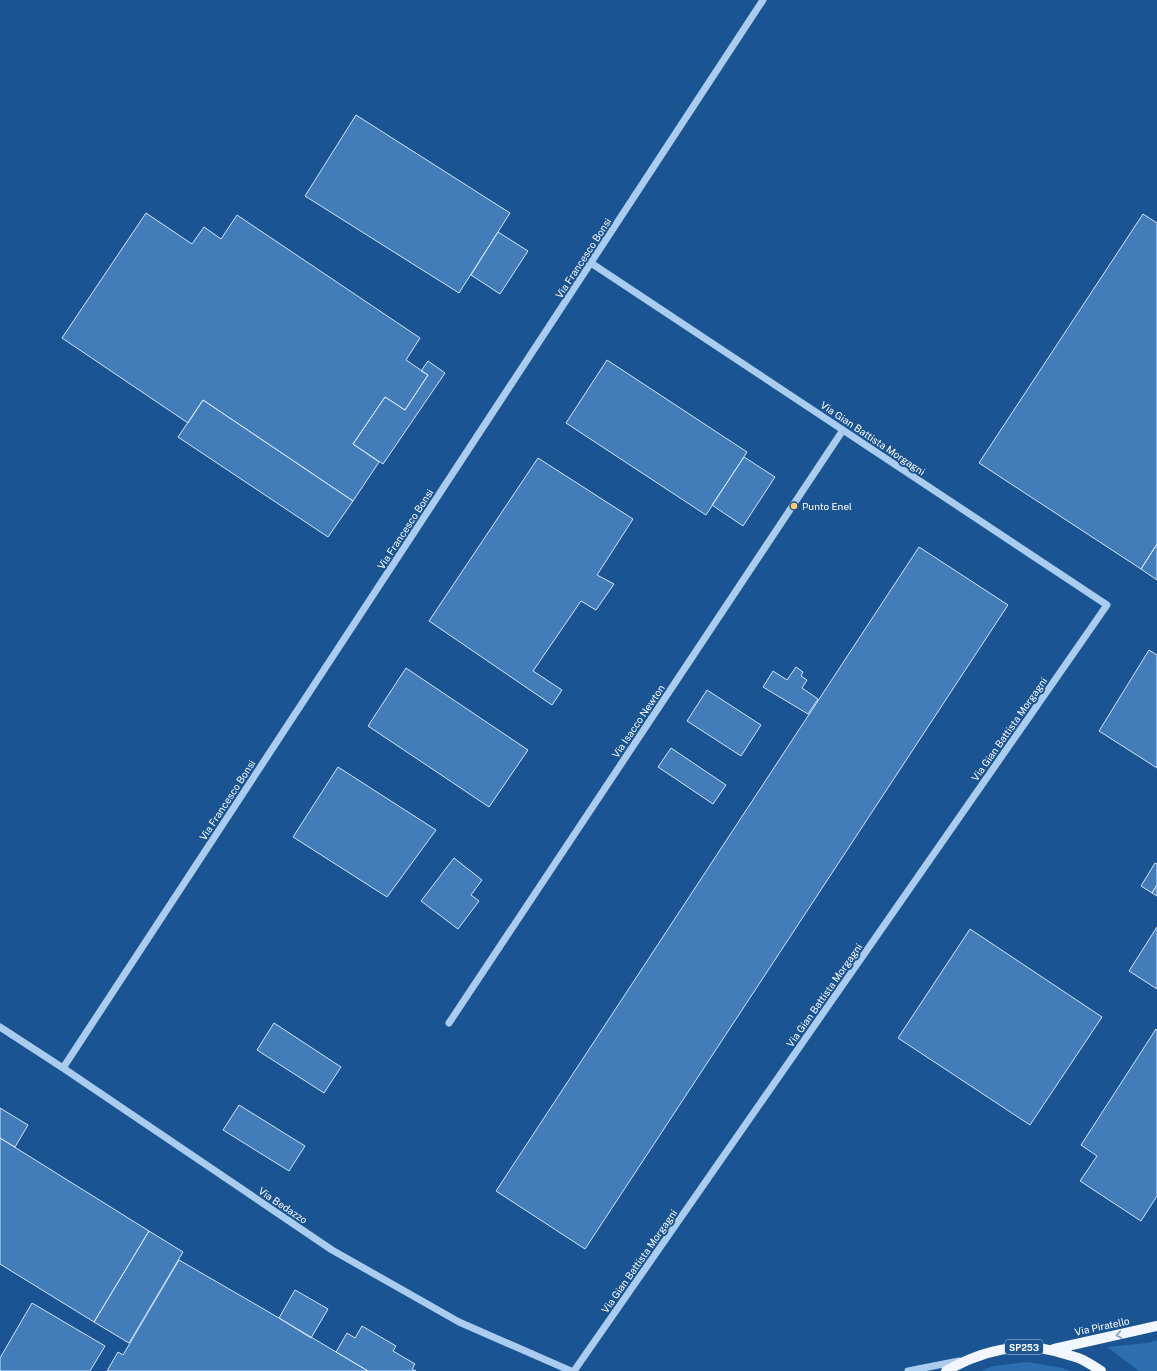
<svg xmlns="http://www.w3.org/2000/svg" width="1157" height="1371" font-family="'Public Sans',sans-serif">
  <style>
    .green { fill: #2d6eb0 }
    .building { fill: #437db9; stroke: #d0e5fb }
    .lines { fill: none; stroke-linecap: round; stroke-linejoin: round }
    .minor { stroke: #aaccef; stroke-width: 7 }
    .major { stroke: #f2f7ff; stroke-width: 10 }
    .oneway { stroke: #7b9dc3 }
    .poi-dot { fill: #ffcd68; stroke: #1a5492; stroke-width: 1.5 }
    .labels { text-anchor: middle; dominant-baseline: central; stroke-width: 4; stroke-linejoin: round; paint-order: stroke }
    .shield { fill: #1a5492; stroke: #baccde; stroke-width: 1 }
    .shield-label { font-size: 9px; font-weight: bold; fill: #fff }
    .street-label { font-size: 10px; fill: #fff; stroke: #1a5492 }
    .poi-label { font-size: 10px; fill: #fff; stroke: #1a5492; text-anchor: start }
  </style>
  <rect width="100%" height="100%" fill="#1a5492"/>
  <path class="green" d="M1157 1340V1371H1139L1107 1347 1147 1343Z
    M1027 1362 1062 1368 1070 1371H981L993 1366Z"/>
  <path class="building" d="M356 115 510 213 459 293 305 196Z
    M146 213 192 244 204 227 221 239 237 215 420 338 406 360 428 375 405 410 385 397 353 444 379 462 353 501 203 400 188 423 62 338Z
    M1143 214 1157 223V544L1141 569 979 463Z
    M498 232 528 251 500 294 471 275Z
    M607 360 747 452 706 515 566 423Z
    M428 361 445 373 383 464 353 444 385 397 405 410 428 375 421 371Z
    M203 400 353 501 328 537 178 437Z
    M744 457 775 477 743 526 712 505Z
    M538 458 633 519 597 575 614 584 596 610 581 601 533 671 562 690 552 705 429 621Z
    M1157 544V580L1141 569Z
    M919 547 1008 605 585 1249 496 1191Z
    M1149 650 1157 655V768L1099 731Z
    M796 667 803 672 801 676 807 680 802 688 818 699 808 714 763 687 773 671 787 680Z
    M406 668 528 750 489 807 368 726Z
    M707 690 761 725 741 756 687 721Z
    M671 748 726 785 713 804 658 767Z
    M338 767 436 830 387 897 293 837Z
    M454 858 482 880 471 895 479 901 458 929 421 901Z
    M1155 863 1157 864V885L1152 893 1141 886Z
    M1157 885V896L1152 893Z
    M1157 927V989L1129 971Z
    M970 929 1102 1017 1030 1125 898 1038Z
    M274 1023 341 1067 324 1093 257 1050Z
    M1156 1029 1157 1030V1196L1141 1221 1080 1181 1097 1156 1081 1145Z
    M239 1105 305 1146 289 1171 223 1130Z
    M0 1108 28 1125 15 1147 0 1138Z
    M0 1138 149 1231 94 1322 0 1264Z
    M149 1231 183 1252 129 1343 94 1322Z
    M179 1260 279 1318 368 1371H107L118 1352 123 1355Z
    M295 1290 328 1309 311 1338 279 1318Z
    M32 1303 105 1346 90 1371H0V1358Z
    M362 1326 396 1346 393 1351 415 1364 412 1369 416 1371H368L336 1352 347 1333 355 1338Z"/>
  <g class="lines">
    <path class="minor" d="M449 1023 843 430
      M0 1027 63 1068 332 1250 459 1322 571 1371
      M63 1068 763 0
      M574 1371 1107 605 591 263
      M908 1371 959 1361"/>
    <path class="major" d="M1054 1349 1157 1326
      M946 1371C984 1349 1023 1340 1065 1354 1071 1356 1077 1357 1083 1360 1089 1363 1095 1367 1101 1371"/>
  </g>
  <defs><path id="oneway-chevron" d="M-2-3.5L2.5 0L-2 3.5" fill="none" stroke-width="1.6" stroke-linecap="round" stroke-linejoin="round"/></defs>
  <use class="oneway" href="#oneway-chevron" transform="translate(1119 1335) rotate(168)"/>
  <circle class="poi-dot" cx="794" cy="506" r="4"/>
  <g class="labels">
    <rect class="shield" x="1005" y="1340" width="38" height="14" rx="3"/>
    <g class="shield-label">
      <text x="1024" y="1347">SP253</text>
    </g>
    <g class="street-label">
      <text transform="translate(583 258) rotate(-57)">Via Francesco Bonsi</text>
      <text transform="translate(873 438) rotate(34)">Via Gian Battista Morgagni</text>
      <text transform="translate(405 529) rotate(-57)">Via Francesco Bonsi</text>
      <text transform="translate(638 721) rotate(-56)">Via Isacco Newton</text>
      <text transform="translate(1009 729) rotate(-55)">Via Gian Battista Morgagni</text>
      <text transform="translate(227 800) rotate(-57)">Via Francesco Bonsi</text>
      <text transform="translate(824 995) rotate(-55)">Via Gian Battista Morgagni</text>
      <text transform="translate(283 1205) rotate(34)">Via Bedazzo</text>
      <text transform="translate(639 1261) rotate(-55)">Via Gian Battista Morgagni</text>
      <text transform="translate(1102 1326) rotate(-12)">Via Piratello</text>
    </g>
    <g class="poi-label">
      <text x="802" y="506">Punto Enel</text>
    </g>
  </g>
</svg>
